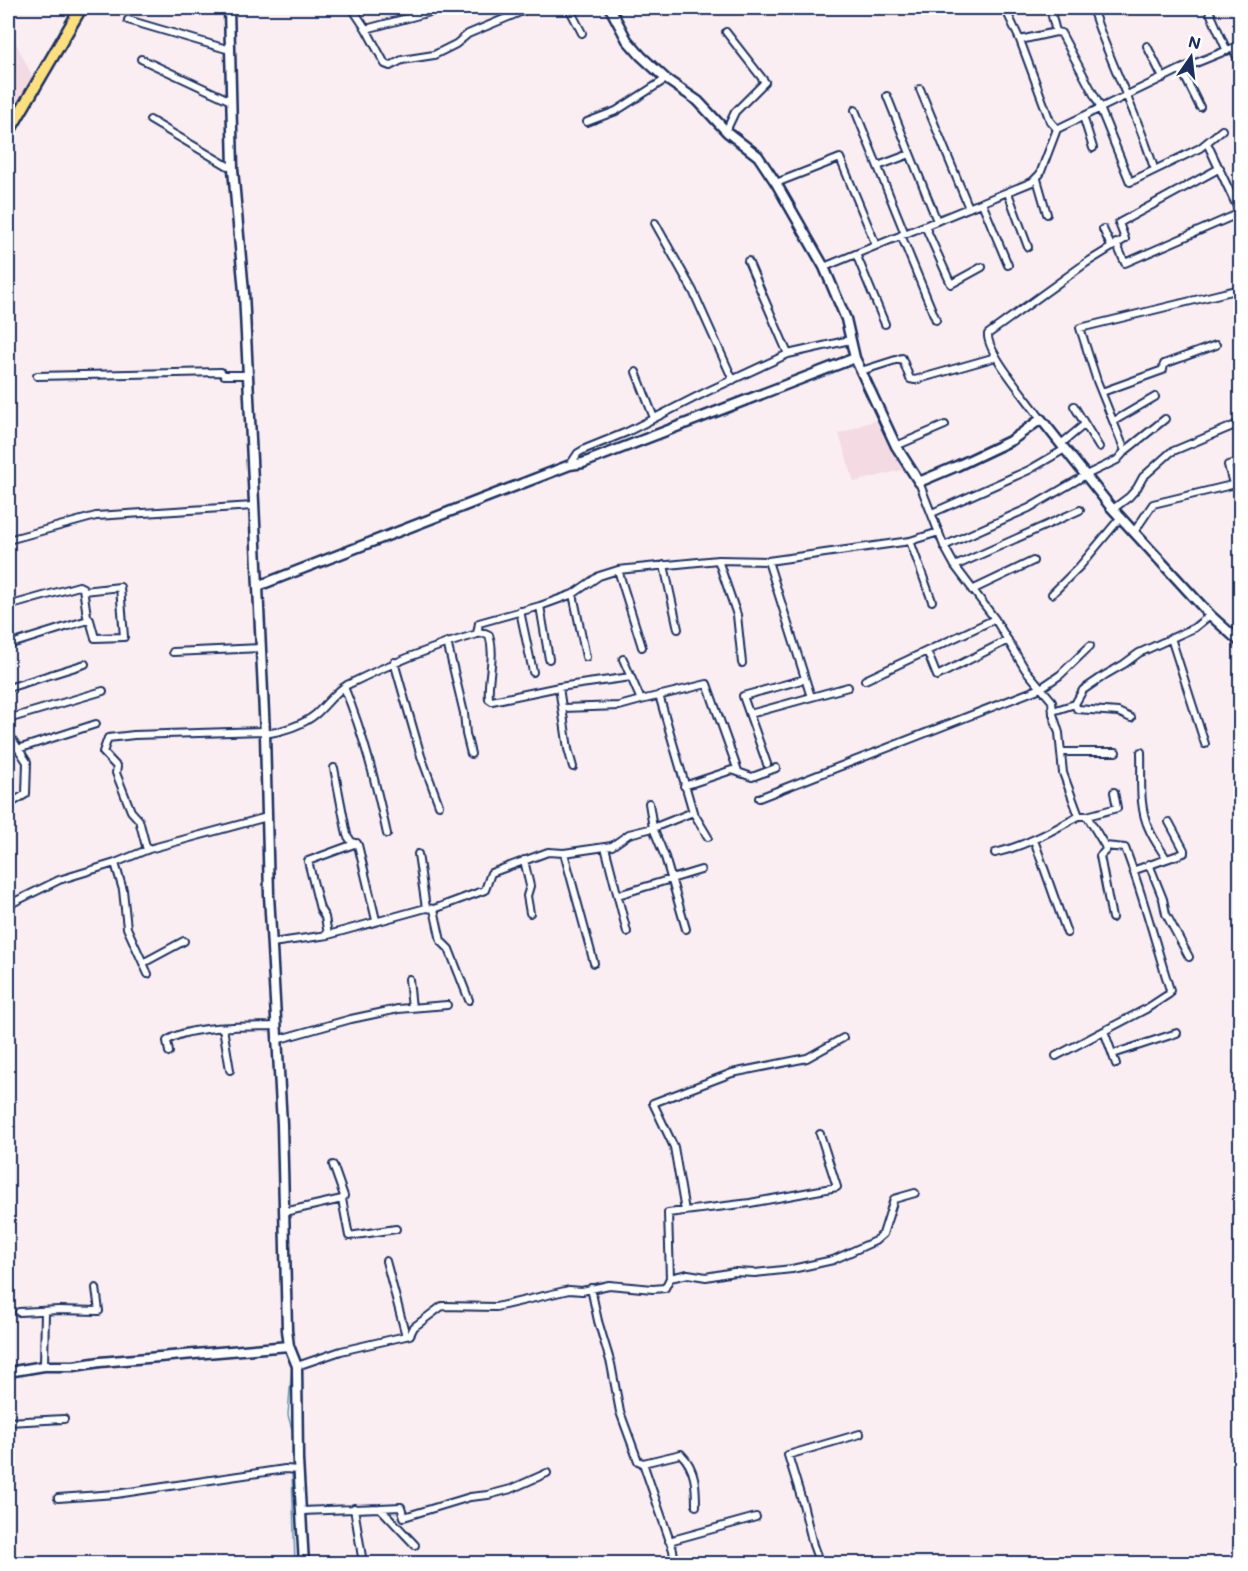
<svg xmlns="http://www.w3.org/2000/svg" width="1248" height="1571" font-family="Mali,sans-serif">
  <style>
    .built { fill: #f3dae3 }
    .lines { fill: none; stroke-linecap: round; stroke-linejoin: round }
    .stream { stroke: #6298b7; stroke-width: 1.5 }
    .street-casing { stroke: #1b2f5e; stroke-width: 10 }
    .secondary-casing { stroke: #1b2f5e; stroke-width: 13 }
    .highway-casing { stroke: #1b2f5e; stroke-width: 15 }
    .street { stroke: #fff; stroke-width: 6 }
    .secondary { stroke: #fff; stroke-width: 8 }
    .highway { stroke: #fce080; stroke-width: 10 }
  </style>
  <rect width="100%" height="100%" fill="#faeef2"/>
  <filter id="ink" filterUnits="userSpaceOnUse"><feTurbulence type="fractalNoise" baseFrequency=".0167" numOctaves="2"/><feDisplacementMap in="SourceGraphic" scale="12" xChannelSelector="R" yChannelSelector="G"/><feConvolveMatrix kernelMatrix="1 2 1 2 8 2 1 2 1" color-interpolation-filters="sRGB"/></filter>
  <g filter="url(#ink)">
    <path class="built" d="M10 31 36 84 8 133V32Z
      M875 420 906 469 854 482 839 434Z"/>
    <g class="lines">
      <path class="stream" d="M214 1356 252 1355 266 1352
        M292 1364 288 1415 293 1433 292 1465
        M98 1366 138 1363
        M8 1376 18 1374
        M292 1474 295 1564"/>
      <defs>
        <path id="street" d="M352 8 366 29 385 64 390 66 402 60 434 55 456 44 468 34 530 8
          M569 8 582 33
          M1005 8 1020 40 1050 121 1057 129
          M1050 8 1056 32 1061 33 1101 108
          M1092 8C1109 61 1136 111 1153 165
          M1208 8 1227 51
          M128 20 230 50
          M366 29 434 11
          M726 32 765 82 735 112 726 131
          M1020 40 1056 32
          M1147 46 1163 78
          M1233 48 1240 64
          M141 59 231 101
          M1181 69 1200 107
          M920 89 969 208
          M887 96 937 221
          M1100 108 1130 182 1200 148 1222 130
          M855 110 905 234
          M1083 116 1093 148
          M150 120 233 169
          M587 122 616 111 666 79
          M1207 143 1240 213
          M878 166 910 154
          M1037 179 1047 214
          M776 183 840 158 876 245
          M1008 193 1028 247
          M982 203 1008 265
          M655 223 693 291 733 380
          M925 226 951 284 982 267
          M1103 229 1111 246
          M901 235 936 320
          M1116 243 1125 263 1240 213
          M856 254 885 324
          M748 261 788 354
          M824 267 1032 182 1040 174 1057 129 1181 69 1240 45
          M861 371 902 358 910 379 915 380 996 357
          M636 372 654 418
          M37 376 221 372 224 375H248
          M1102 392 1163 370 1164 364 1216 345
          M1074 406 1099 447
          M1041 419C1029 401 986 352 988 334L1086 263 1125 239 1119 223 1220 168
          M1114 421 1155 397
          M1061 444 1085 424
          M896 446 945 425
          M1125 451 1097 381 1080 328 1236 290
          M570 465 578 453 585 449 627 432 706 392 788 354 850 340
          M919 482 944 546 955 566 995 619 1025 669 1052 701 1053 714 1059 733 1063 773 1079 816
          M1233 484 1228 465 1240 462
          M1113 509 1129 497 1137 488 1143 477 1171 452 1240 423
          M932 513 1029 470 1065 449
          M1134 532 1153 504 1240 483
          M8 540 96 516 253 506
          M910 541 932 601
          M944 546 1029 508 1086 475 1117 460 1125 451 1165 419
          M718 560 737 615 742 663
          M768 561 811 697
          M664 565 678 629
          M955 566 1080 510
          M618 570 642 647
          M972 590 1033 561
          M573 594 586 657
          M1052 594 1080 566 1121 517
          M8 606 79 586 83 588 87 616 90 620 95 638 124 637 120 587 84 591
          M540 606 549 659
          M520 611 533 672
          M477 634 485 633 489 635C496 656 487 678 489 699L492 701 559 687 631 677
          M1171 638 1205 744
          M447 642 464 713 466 734 471 754
          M8 645 88 620
          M927 651 937 676 1008 640
          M173 652 261 648
          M623 659 641 700 707 684 738 771
          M394 662 421 756 439 805
          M865 680 995 619
          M344 687C364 735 376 784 387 834
          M559 687 568 749 573 767
          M8 688 85 664
          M1075 704 1083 690 1105 675 1124 664 1139 653 1194 628 1210 615
          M563 708 619 706 641 700
          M1053 711 1075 704 1077 709 1118 712 1131 718
          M750 714 848 687
          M8 719 103 691
          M8 733 27 762 26 794 8 805
          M265 734C281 732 303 725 316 714 326 705 335 692 347 685 389 664 431 647 477 634L479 623 540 606 573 594 599 576 618 570 718 560 768 561 910 541 939 532
          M18 749 96 724
          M1062 752H1116
          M1141 752C1142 777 1138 806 1149 829 1153 839 1160 848 1166 858
          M767 764 743 696 805 679
          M334 768 347 835 351 841 358 845 376 920
          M684 786 732 770 752 777 776 768
          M759 798 1041 688 1060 675 1090 646
          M649 803 653 828 665 857 686 929
          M693 812 708 837
          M1087 816 1117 808 1114 792
          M1034 840 1067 933
          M1105 846 1106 850 1100 856 1112 918
          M605 847 627 932
          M147 850 139 820 131 811 116 773 117 767 103 752 108 738 134 735 265 731
          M564 853 594 963
          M995 853C1025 846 1052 831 1079 816H1087L1105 846 1125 848C1143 894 1155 943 1170 990L1169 994 1146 1009 1056 1056
          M418 854 426 908
          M524 860 530 886 527 896 530 913
          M115 863 123 890 127 928 148 974
          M1149 864 1163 899 1166 914 1189 957
          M1135 870 1184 853V850L1169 822
          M618 895 701 870
          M8 905 59 880 115 863 149 849 267 817
          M434 909 441 941 449 949 469 1000
          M328 935 325 917 320 909 308 861 357 843
          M272 943 328 935 426 908 434 909 485 890 491 873 548 852 564 853 612 846 629 834 653 828 693 812 659 695
          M143 963 184 941
          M409 979 412 1008
          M223 1028 230 1070
          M1104 1031 1116 1064
          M276 1040 351 1019 398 1009 447 1005
          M169 1052 167 1041C188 1025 247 1027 275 1026
          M1113 1054 1177 1033
          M333 1165 344 1196 342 1199 349 1236 396 1229
          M685 1211 674 1147 653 1103 732 1073 807 1058 843 1038
          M284 1212 342 1199
          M386 1261 406 1336
          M670 1278 668 1213 750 1203 837 1187 820 1134
          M591 1288 598 1321 611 1364 620 1412 638 1461 643 1463 673 1550 675 1564
          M19 1312 59 1310 99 1311 96 1288
          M44 1366 45 1311
          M297 1366 341 1351 410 1335 414 1327 442 1306 496 1307 569 1290 582 1291 609 1285 653 1289 665 1288 670 1278 688 1274 706 1277 734 1272 755 1273 792 1269 833 1260 875 1241 883 1234 894 1199 915 1193
          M8 1422 64 1419
          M643 1463 681 1454C696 1469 696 1487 696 1506
          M58 1498 116 1494 285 1469 299 1470
          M354 1508 362 1557
          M380 1508 401 1507 404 1517 470 1497 488 1495 511 1489 547 1473
          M301 1511 380 1508 415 1545
          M669 1541 756 1517
          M820 1564 813 1545 803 1504 788 1455 860 1434"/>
        <path id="secondary" d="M229 8 233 169 244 292 265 734 269 895 282 1124 287 1330 289 1346 297 1366 298 1460 304 1564
          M610 8 627 40 641 56 666 79 698 101 727 132 758 156 776 183 824 267 846 319 855 358 896 446 919 482 957 466 1012 440 1041 419 1110 506 1210 615 1240 642
          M258 586 570 465 583 463 855 358
          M8 1372 44 1366H74L100 1362 289 1346"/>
        <path id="highway" d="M8 133 81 8"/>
      </defs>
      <use href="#street" class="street-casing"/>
      <use href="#secondary" class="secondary-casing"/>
      <use href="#highway" class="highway-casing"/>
      <use href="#street" class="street"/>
      <use href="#secondary" class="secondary"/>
      <use href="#highway" class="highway"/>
    </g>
  </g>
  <rect width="1248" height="1571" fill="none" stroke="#fff" stroke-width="30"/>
  <rect x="15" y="15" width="1218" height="1541" fill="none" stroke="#1b2f5e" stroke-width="2" filter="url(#ink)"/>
  <g transform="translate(1191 57) rotate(14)" stroke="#ffffff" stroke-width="4.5" paint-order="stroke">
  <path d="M0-4.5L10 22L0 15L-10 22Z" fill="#1b2f5e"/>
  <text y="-9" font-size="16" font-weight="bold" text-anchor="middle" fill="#1b2f5e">N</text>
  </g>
</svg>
